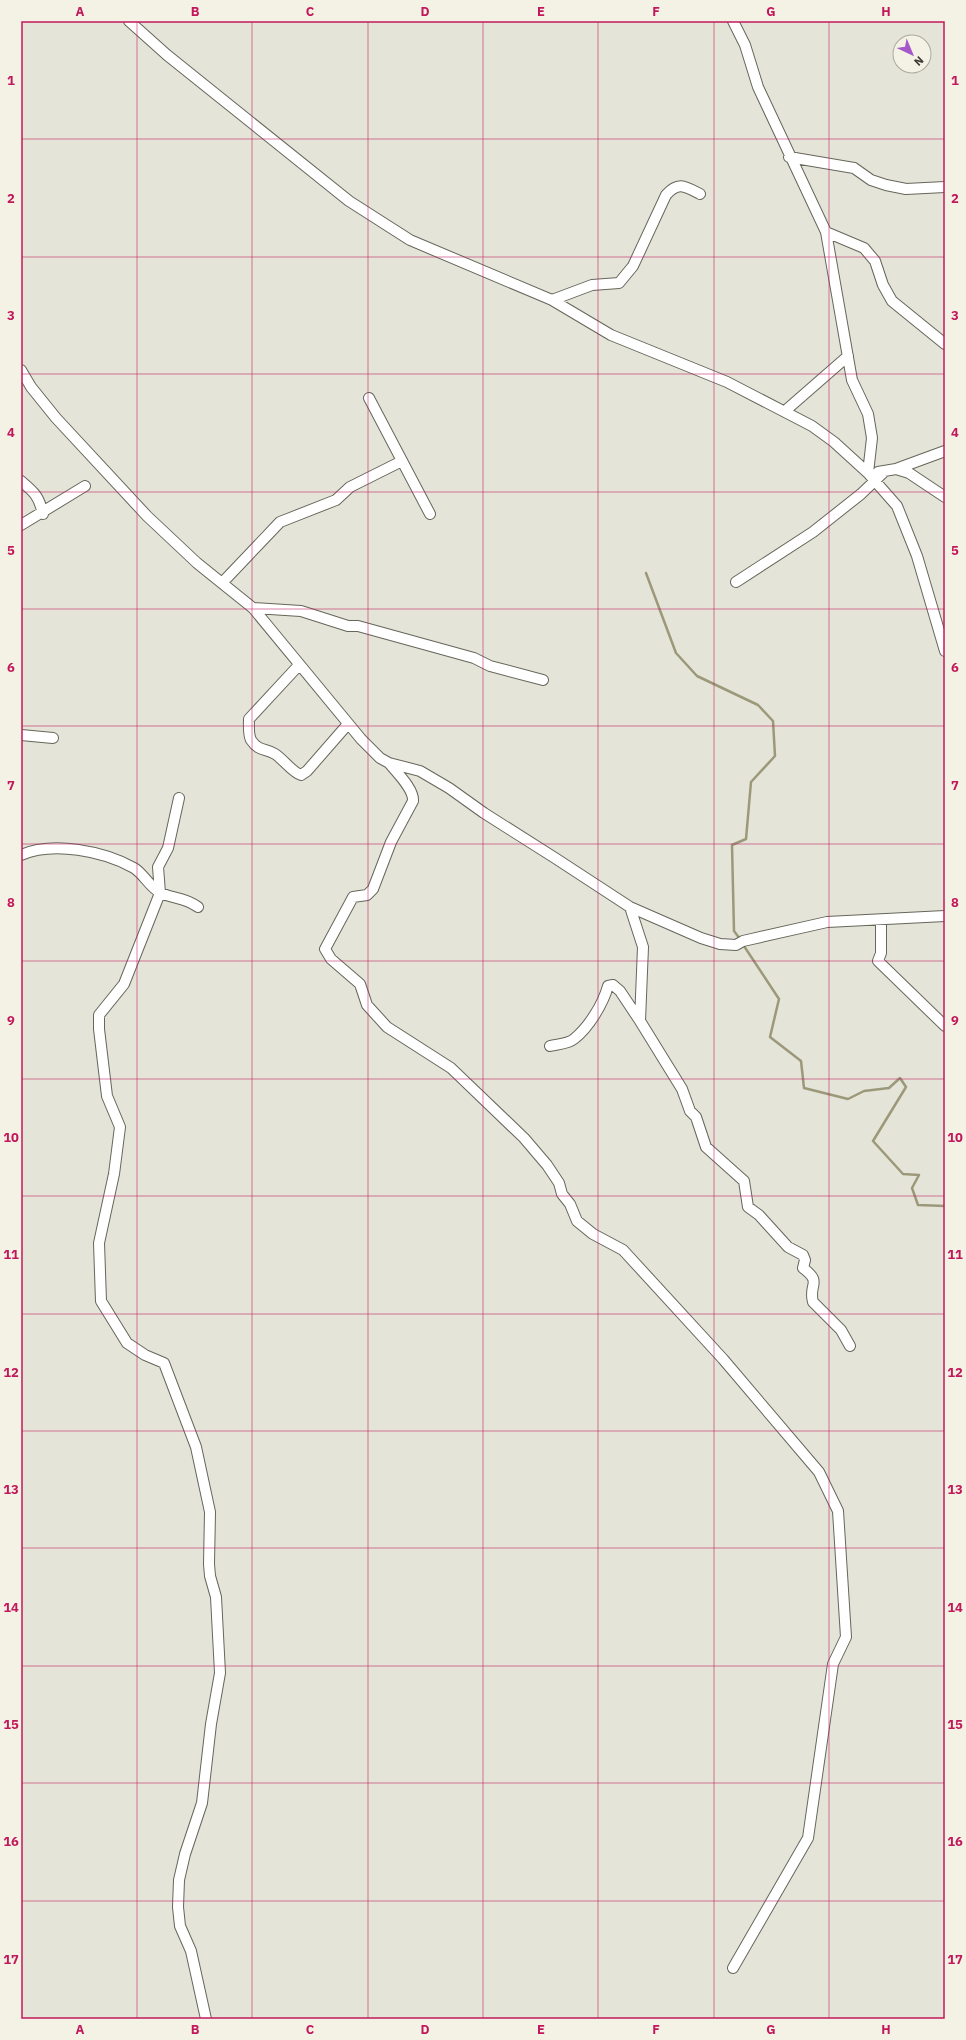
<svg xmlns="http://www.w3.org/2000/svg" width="966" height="2040" font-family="'IBM Plex Sans',sans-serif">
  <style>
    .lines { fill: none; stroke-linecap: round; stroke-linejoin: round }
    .stream { stroke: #9c997a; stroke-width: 2.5 }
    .minor-casing { stroke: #66665b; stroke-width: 12 }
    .minor { stroke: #fff; stroke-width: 10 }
    .grid { fill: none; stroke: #c2185b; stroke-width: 1; stroke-opacity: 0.55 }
    .neatline { fill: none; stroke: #c2185b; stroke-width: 1.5 }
    .grid-label { font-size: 13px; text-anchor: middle; font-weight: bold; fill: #c2185b }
  </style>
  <rect width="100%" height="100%" fill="#e5e4d8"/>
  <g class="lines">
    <path class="stream" d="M646 573 676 653 697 676 758 705 773 721 775 756 751 782 746 839 732 845 734 931 740 939
      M742 943 779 999 770 1037 801 1061 804 1088 848 1099 864 1091 889 1088 900 1078 906 1087 873 1141 903 1174 919 1175 912 1188 918 1205 945 1206"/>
    <defs>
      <path id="minor" d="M129 21 167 55 349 201 410 240 552 300 611 335 727 382 812 426 834 442 868 473 897 506 917 556 945 651
        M733 21 745 45 758 87 826 232 852 380 868 414 872 438 868 473
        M789 157 854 168 871 180 886 185 906 189 945 187
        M826 232 864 248 875 261 883 285 892 301 945 344
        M552 300 592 285 619 283 633 266 666 195C678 181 685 186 700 194
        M21 370 31 387 56 418 147 516 197 563 253 608 361 739 380 758 389 763 420 771 449 788 484 813 555 858 630 907 701 938 720 944 736 945 743 941 827 922 945 916
        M369 398 430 514
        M785 411 848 356
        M896 469 945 451
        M878 472 896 469 909 473 945 497
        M21 481C34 492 39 496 43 514
        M21 525 85 486
        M736 582 813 532 861 494 885 471
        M222 583 280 522 336 500 350 487 402 461
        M253 608 301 611 348 626H358L474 658 490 666 543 680
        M299 665 249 719C249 725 248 734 251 740 259 752 266 748 275 754 283 759 293 773 301 775L307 771 348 724
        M21 735 53 738
        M389 763C397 773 414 789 413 801L391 842 373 889 367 895 353 897 325 949 331 959 360 984 367 1005 387 1027 451 1068 524 1138 547 1165 559 1183 562 1194 570 1204 577 1221 593 1234 623 1250 723 1359 819 1472 838 1511 846 1637 833 1664 808 1838 733 1968
        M179 798 168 848 158 867 160 893 124 984 99 1015V1029L107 1096 120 1127 114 1174 99 1243 101 1301 127 1343 145 1355 164 1363 196 1447 210 1512 209 1564 210 1576 216 1597 220 1673 211 1724 202 1803 185 1854 179 1880 178 1907 180 1926 191 1951 206 2019
        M21 855C53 841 104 851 134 868 144 874 150 888 161 893 176 900 182 896 198 907
        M630 907 643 947 640 1021 682 1089 690 1111 696 1117 706 1147 744 1181 748 1207 759 1215 788 1247 803 1255 805 1260 803 1268C823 1283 808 1284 813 1302L841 1330 850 1346
        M881 920V953L878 961 945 1026
        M550 1046C558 1044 568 1044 574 1039 589 1027 603 1004 608 986L613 985 620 991 640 1021"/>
    </defs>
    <use href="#minor" class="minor-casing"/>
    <use href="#minor" class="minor"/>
  </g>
  <path class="grid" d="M137 21V2019M252 21V2019M368 21V2019M483 21V2019M598 21V2019M714 21V2019M829 21V2019M21 139H945M21 257H945M21 374H945M21 492H945M21 609H945M21 726H945M21 844H945M21 961H945M21 1079H945M21 1196H945M21 1314H945M21 1431H945M21 1548H945M21 1666H945M21 1783H945M21 1901H945"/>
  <rect width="966" height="2040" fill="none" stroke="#f3f2e5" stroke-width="44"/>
  <g transform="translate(912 54) rotate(136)"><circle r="19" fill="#f3f2e5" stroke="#aaaaa0"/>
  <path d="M0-3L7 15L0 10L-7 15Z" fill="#a458ca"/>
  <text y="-6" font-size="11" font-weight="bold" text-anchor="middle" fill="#3d3d38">N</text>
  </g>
  <rect x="22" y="22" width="922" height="1996" class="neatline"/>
  <g class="grid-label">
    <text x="80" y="16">A</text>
    <text x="195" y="16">B</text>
    <text x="310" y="16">C</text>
    <text x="425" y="16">D</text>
    <text x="541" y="16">E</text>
    <text x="656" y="16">F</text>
    <text x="771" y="16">G</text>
    <text x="886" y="16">H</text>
    <text x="11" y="85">1</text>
    <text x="955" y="85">1</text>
    <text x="11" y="203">2</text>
    <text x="955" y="203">2</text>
    <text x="11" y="320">3</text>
    <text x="955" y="320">3</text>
    <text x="11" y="437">4</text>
    <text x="955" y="437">4</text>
    <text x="11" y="555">5</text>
    <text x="955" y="555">5</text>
    <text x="11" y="672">6</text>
    <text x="955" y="672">6</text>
    <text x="11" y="790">7</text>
    <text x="955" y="790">7</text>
    <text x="11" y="907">8</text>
    <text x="955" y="907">8</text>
    <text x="11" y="1025">9</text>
    <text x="955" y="1025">9</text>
    <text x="11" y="1142">10</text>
    <text x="955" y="1142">10</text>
    <text x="11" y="1259">11</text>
    <text x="955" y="1259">11</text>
    <text x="11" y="1377">12</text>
    <text x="955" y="1377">12</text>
    <text x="11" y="1494">13</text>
    <text x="955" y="1494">13</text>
    <text x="11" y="1612">14</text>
    <text x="955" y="1612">14</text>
    <text x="11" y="1729">15</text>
    <text x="955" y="1729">15</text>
    <text x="11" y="1846">16</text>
    <text x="955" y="1846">16</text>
    <text x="11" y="1964">17</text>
    <text x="955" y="1964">17</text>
    <text x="80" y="2034">A</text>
    <text x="195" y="2034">B</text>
    <text x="310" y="2034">C</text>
    <text x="425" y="2034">D</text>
    <text x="541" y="2034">E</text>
    <text x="656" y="2034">F</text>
    <text x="771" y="2034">G</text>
    <text x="886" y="2034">H</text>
  </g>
</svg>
